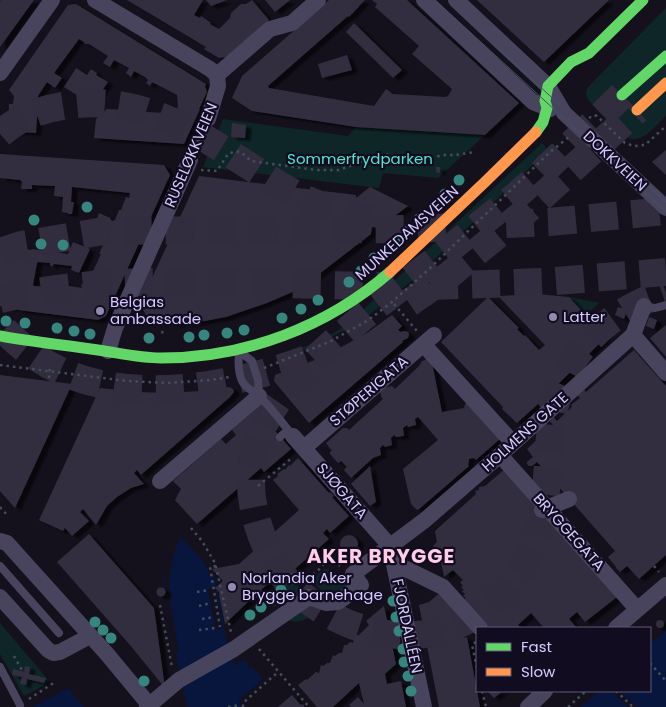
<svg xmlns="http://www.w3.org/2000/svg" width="666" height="707" viewBox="0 0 666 707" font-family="Poppins,sans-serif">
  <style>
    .green { fill: #0f2629 }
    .water { fill: #08153c }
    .pier { fill: #14111c }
    .building { fill: #322e3f; filter: url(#shadow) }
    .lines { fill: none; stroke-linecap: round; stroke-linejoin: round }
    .highway-tunnel { stroke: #312d3e; stroke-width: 28; stroke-dasharray: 28 14; stroke-linecap: butt }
    .path { stroke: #434e5d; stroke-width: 2.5; stroke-dasharray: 2.5 4; stroke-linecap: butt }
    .lane { stroke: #48445d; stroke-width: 8 }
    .street { stroke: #48445d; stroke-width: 16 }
    .fast { stroke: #63d668; stroke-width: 11 }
    .slow { stroke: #ff974d; stroke-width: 11 }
    .tram { stroke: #425267; stroke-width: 1 }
    .path-bridge { stroke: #434e5d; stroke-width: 2.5; stroke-dasharray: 2.5 4; stroke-linecap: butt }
    .tree { fill: #36867f }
    .poi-dot { fill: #938ab0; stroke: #120c21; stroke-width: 2 }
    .labels { text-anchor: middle; stroke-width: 4.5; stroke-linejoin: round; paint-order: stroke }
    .street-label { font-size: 15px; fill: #d7cbff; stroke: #120c21 }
    .park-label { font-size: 15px; fill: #52e5d0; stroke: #120c21 }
    .poi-label { font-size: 15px; fill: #d7cbff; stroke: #120c21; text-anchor: start }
    .district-label { font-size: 20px; font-weight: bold; letter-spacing: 1px; fill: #ffcde8; stroke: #120c21 }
  </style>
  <defs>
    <filter id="shadow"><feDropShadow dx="5.5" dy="3" stdDeviation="1" flood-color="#0009"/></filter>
  </defs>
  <rect width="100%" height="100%" fill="#14111c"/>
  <!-- green -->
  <g class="green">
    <path d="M666,8V116C657,124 644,142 630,139L589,101C585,95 585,90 590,85Z"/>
    <polygon points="223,119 348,136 356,127 485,135 438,178 383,173 379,188 203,167"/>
    <path d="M542,143L548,150L415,278C399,291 384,304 367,316C340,335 309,348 277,359V357C307,346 342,334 364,309Z"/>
    <polygon points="569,297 599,303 586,315"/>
    <polygon points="324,569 328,569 348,579 350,585 329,600 312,580"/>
    <polygon points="292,576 303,593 295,603 286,599 274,607 267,598"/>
    <path d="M312,604L318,609L319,612C309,617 299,625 288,620Z"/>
    <polygon points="0,623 50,682 24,696 0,654"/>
  </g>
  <!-- water -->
  <g class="water">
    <path d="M180,522C192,535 203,548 212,563L229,652L231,656L234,666L244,659L249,664L248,669L251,666L263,679L239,700L240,707H187C182,682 177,656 171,631C167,610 161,587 163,566C166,549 171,536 180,522Z"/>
    <polygon points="666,609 666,707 560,707 577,691 650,691 650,628 645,628"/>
    <polygon points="68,688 84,707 33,707"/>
  </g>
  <!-- pier -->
  <g class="pier">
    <polygon points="180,522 196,539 205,551 212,563 214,575 209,576 207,567 202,559 181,537 177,544 173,556 169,583 171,597 170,600 179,651 176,652 166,603 163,568 168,545 172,535"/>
    <polygon points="215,587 222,629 216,630 208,588"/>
    <polygon points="666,609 666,629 650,644 650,628 645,628"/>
    <polygon points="577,691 599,691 581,707 560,707"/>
    <polygon points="614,691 619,691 637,707 628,707 613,692"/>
  </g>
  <!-- building -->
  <g class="building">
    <polygon points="1,0 34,0 0,47 0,1"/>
    <polygon points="127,0 203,0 194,15 200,18 201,16 211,23 210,24 219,29 230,18 231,13 241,4 246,4 252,0 269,20 226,57 219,58 204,49 206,47"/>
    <polygon points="206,0 227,0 211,6"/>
    <polygon points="265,0 290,0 275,12"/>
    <polygon points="329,0 365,0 349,17 348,16 268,86 269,88 374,106 386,89 393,94 445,97 448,96 452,89 412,54 419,46 375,7 377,4 372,0 407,0 519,103 485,135 356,127 252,111 232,98 242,76"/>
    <polygon points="477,0 609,0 544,62"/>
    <polygon points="76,4 206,84 206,85 205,86 207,92 199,109 200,109 184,144 94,138 96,119 107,109 126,110 126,112 129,112 129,111 165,113 165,114 168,115 168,113 175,114 178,106 177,95 152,82 150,86 146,83 148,80 145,77 134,71 131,77 126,73 129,68 114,60 110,67 103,63 108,56 89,44 85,44 84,42 79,39 54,73 62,78 55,88 47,82 38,96 38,117 37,116 36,133 8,131 9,104 13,104 14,96 9,90 68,5"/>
    <polygon points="354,23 402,70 393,78 346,32"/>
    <polygon points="347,55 352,70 322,78 318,64"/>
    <polygon points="76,68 87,75 91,69 97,73 96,75 108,82 97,98 94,98 82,93 81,94 75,94 64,87"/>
    <polygon points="232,123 246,125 245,138 231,137"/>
    <polygon points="666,150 666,175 652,162"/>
    <polygon points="0,154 164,165 170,175 106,316 98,320 18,310 19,309 0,306 0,246 31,250 32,249 68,254 73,242 90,249 79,273 71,270 72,266 54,264 52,267 50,265 50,263 38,262 37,263 33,285 34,286 48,287 51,285 52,288 54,288 55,285 58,285 58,281 67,282 66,285 69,285 69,286 82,288 81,285 84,283 87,284 101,254 99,254 104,243 103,241 100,242 89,237 93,228 90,227 93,220 96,221 99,213 110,218 112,221 115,220 119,210 121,210 126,197 129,198 130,193 72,187 71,202 74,202 72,214 68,214 68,213 62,212 63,197 54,196 55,186 32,185 32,189 21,189 22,182 20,180 0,178"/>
    <polygon points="436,167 440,167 440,173 436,172"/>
    <polygon points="199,176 356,195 356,198 370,187 408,206 379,228 372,227 371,234 314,278 315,282 313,284 310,284 308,282 303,286 304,287 267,303 226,317 205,321 186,324 186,322 180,321 179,324 176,325 174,324 173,321 148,319 140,304"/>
    <polygon points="537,294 569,297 606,337 545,397 549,402 542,408 538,404 517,423 502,409 503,407 441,342 488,297 519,328 517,329 524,336 525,335 539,350 545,345 498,296"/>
    <polygon points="618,307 627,310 624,319 615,315"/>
    <polygon points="392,315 402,326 398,330 401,332 404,331 408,332 409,335 408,338 402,341 403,342 309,423 274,381 275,375 315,360 336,350 367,333"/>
    <polygon points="649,317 657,320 654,329 646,326"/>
    <polygon points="666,325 666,357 650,338"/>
    <polygon points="634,350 666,386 666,555 639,579 627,566 620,572 616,568 616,567 608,557 615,551 537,462 532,466 529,466 527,464 527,462 533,457 527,449 553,425 547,418 551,414 557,421 572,407 571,405 580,398 575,392 582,386 586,392"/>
    <polygon points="427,359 432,363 442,412 464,408 465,404 467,403 501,438 476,460 474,458 469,459 469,461 468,465 469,466 418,510 418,509 417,510 411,504 403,469 438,440 418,417 415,419 416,425 408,427 407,425 403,428 404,436 396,437 394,435 391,438 392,445 385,447 383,445 380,448 381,455 373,458 351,478 344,470 347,467 341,461 338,463 330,454 330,452 332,450 332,449 331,450 326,443 343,428 347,428 349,430 383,399 381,397 380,389 392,386 395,389 419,366 422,361"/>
    <polygon points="0,375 72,384 15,508 0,491"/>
    <polygon points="229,387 233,389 234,392 230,397 142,474 141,475 137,470 134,473 144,484 131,488 117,497 107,506 96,525 83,509 80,512 89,521 72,536 65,528 63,531 39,520 100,388 137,392 166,393 201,391"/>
    <polygon points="258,407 264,414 262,416 291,449 264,472 261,468 197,524 175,500 181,489 173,481 221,439 226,444 236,435 232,430"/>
    <polygon points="298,458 329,493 330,492 334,496 332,497 349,516 330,533 327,529 323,533 329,539 288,575 285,572 281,575 284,578 275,586 271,581 261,590 263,592 255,599 253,597 225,624 219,594 220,593 215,588 223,581 212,569 239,564 299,510 273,480 278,476 277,474 284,469 285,470 289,465 290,466"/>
    <polygon points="370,466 376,502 370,506 351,484"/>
    <polygon points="505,469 617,597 585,622 577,612 569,619 577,628 544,628 531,613 518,625 521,628 489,628 464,599 466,598 463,596 465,594 462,591 464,590 461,587 463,586 460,582 463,580 453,570 444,577 439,551 436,551 433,546 437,542 435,531 476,494 475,491 479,490 479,487 485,486"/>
    <polygon points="247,481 251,485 246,490 242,486"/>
    <polygon points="89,534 154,608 165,688 130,645 57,562"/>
    <circle cx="349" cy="544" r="9"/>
    <circle cx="161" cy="592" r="4.5"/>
    <polygon points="442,591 475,628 470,633 464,626 459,631 465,638 467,637 480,707 439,707 419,605 429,602"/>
    <polygon points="384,606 396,664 385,674 387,684 401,681 406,707 351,707 349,705 358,697 364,704 359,683 333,707 317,707 298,685 306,679 307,680 316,672 319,673 321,665 323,666 327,663 330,663 333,655 335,656 339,653 342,653 344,645 347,645 350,642 353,643 356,635 359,635 369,625 366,621"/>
    <circle cx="660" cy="624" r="4"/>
    <polygon points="25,666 30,667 29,674 46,678 44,683 27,679 26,685 20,684 22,677 12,675 13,669 24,672"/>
    <polygon points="487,691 503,691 494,698"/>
    <polygon points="292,695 301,705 303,704 305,707 278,707"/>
  </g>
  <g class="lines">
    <!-- highway-tunnel -->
    <g class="highway-tunnel">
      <path d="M622,95C601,116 580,136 558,157C548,167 537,178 526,187C507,204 486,219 467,235C430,265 393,292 357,322C296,374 232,428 256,518C263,544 275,570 295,589C327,620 372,638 416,635C446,633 474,620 496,600C520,578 536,550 542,519C552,468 543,417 568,369C584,339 612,316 642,302C650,298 658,296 666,293"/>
      <path d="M0,134C19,117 43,108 69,105C158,92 221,152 293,193C317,206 345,214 371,220"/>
      <polyline points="506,224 549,222 666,211"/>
      <polyline points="0,252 21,245 104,231 412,229 453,227"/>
      <polyline points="430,286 543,282 666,272"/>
      <path d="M0,299C52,288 105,282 159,282C235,281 311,286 387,286"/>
      <polyline points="409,303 448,276 526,211 637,110"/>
      <path d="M4,330C23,349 44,365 70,375C144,404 241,384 313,357"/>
    </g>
    <!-- path -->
    <g class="path">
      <polyline points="589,118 594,115 597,116 625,143 634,146 645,145 666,126"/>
      <polyline points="201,170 217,171 228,154 236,151 242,153 251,161 316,170 339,170 382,154 427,159 443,155 455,155 475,152"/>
      <polyline points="394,304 417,331"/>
      <polyline points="162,331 163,335"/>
      <polyline points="0,365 127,381 168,383 210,380 230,377"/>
      <polyline points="264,368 329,342 367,321 392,302 427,271 550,152 569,137"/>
      <polyline points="49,378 50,365"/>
      <polyline points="258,486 293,457"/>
      <polyline points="0,507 8,516"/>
      <polyline points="191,528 202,541 215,563 231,632"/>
      <polyline points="317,551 340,566"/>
      <polyline points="216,566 210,567 220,627"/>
      <polyline points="654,566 659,572"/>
      <polyline points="307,584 306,580 322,567 327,557"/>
      <polyline points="197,592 209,590"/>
      <polyline points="160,605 172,667"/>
      <polyline points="199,606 211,603"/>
      <polyline points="202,619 214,617"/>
      <polyline points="199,630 215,628"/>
      <polyline points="476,642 472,645 477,668"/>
      <polyline points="259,649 309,707"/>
      <polyline points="14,656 23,672"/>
      <polyline points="650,663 666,681"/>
      <polyline points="482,691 486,707"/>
      <polyline points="616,691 633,707"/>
      <polyline points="29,699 55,682"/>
      <polyline points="228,707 240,705"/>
      <polyline points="243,707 243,703 278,672"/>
      <polyline points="568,707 586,691"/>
    </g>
    <!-- lane -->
    <g class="lane">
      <polyline points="648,307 655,308 666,305"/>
      <path d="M239,354C238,364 238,372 242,381C246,389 254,391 260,397C272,408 282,423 293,436"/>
      <polyline points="244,355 252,361 258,380 259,396"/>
      <polyline points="280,437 288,430"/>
      <polyline points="0,566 59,633"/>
      <polyline points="0,667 20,705"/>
    </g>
    <!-- street -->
    <g class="street">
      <polyline points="95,0 210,69 217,75"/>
      <polyline points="424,0 533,102 550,109"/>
      <polyline points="456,0 548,86 564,113 666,208"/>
      <polyline points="0,73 52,0"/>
      <polyline points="217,75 270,29 292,23 318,0"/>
      <polyline points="208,119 218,86 217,75"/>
      <polyline points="633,335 666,373"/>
      <polyline points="424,345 513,443"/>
      <polyline points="108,351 115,328 190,160"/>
      <polyline points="293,436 390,546 400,566 443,587 480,628"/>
      <polyline points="304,448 434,335"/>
      <polyline points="500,455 637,609"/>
      <polyline points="160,481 259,396"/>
      <polyline points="542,510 569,499"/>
      <polyline points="0,541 7,543 15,552 107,654 151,707"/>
      <polyline points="392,555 424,707"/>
      <polyline points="0,597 48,650 53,653 60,652 90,636"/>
      <polyline points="616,628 666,585"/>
      <polyline points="147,707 179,680 234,649 309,597 326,603 338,602 361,585 353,574 425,520 500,455 633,335 644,306"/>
      <polyline points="528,707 545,691"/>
    </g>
    <!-- fast -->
    <g class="fast">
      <polyline points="622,95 666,56"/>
      <polyline points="536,132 543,122 547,108 545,101 548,86 571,62 589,53 643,0"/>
      <path d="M0,336C32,342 65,345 98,350C119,353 140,358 161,358C245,358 327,327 390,272"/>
    </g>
    <!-- slow -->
    <g class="slow">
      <polyline points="637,110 666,83"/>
      <polyline points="390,272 485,182 536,132"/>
    </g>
    <!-- tram -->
    <g class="tram">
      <polyline points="435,0 666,212"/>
      <polyline points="498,48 561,106"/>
      <polyline points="635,173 666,202"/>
    </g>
    <!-- path-bridge -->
    <polyline class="path-bridge" points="190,160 208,119"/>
  </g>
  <!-- trees -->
  <g class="tree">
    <circle cx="459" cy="180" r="5.5"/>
    <circle cx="445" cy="194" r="5.5"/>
    <circle cx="87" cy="207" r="5.5"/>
    <circle cx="419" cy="219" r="5.5"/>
    <circle cx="34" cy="220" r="5.5"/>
    <circle cx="408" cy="231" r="5.5"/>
    <circle cx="398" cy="241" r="5.5"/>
    <circle cx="41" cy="244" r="5.5"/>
    <circle cx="63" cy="245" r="5.5"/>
    <circle cx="374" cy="258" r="5.5"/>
    <circle cx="361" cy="271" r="5.5"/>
    <circle cx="349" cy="282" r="5.5"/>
    <circle cx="318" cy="300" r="5.5"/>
    <circle cx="301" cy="309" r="5.5"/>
    <circle cx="282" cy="318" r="5.5"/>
    <circle cx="6" cy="321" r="5.5"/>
    <circle cx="25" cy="323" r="5.5"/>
    <circle cx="57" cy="328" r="5.5"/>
    <circle cx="244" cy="330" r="5.5"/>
    <circle cx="74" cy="331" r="5.5"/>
    <circle cx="227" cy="333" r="5.5"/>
    <circle cx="90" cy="334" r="5.5"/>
    <circle cx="204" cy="335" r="5.5"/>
    <circle cx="189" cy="337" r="5.5"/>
    <circle cx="149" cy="338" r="5.5"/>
    <circle cx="292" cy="579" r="5.5"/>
    <circle cx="281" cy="590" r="5.5"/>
    <circle cx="270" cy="598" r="5.5"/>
    <circle cx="393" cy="601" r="5.5"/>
    <circle cx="261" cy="607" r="5.5"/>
    <circle cx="250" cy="615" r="5.5"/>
    <circle cx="396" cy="617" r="5.5"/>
    <circle cx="95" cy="622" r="5.5"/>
    <circle cx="103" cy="630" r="5.5"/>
    <circle cx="399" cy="631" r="5.5"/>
    <circle cx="111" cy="638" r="5.5"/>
    <circle cx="403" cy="649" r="5.5"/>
    <circle cx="404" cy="662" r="5.5"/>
    <circle cx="408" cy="676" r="5.5"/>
    <circle cx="144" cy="681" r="5.5"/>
    <circle cx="411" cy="691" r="5.5"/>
  </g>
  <!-- markers -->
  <g class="poi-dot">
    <circle cx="100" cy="311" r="5"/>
    <circle cx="553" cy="317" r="5"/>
    <circle cx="232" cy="587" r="5"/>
  </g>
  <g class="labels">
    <!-- street labels -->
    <g class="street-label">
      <text transform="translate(191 155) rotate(-67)" y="5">RUSELØKKVEIEN</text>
      <text transform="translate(615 161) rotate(43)" y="5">DOKKVEIEN</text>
      <text transform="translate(407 233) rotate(-42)" y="5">MUNKEDAMSVEIEN</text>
      <text transform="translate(369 391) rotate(-41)" y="5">STØPERIGATA</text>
      <text transform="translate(525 432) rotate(-42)" y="5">HOLMENS GATE</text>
      <text transform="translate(342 491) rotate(49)" y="5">SJØGATA</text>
      <text transform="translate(569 532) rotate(48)" y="5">BRYGGEGATA</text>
      <text transform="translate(407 626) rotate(78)" y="5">FJORDALLÉEN</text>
    </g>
    <!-- park labels -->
    <g class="park-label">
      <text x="360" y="164">Sommerfrydparken</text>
    </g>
    <!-- poi labels -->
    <g class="poi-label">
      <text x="110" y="307">Belgias<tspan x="110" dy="17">ambassade</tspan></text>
      <text x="563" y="322">Latter</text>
      <text x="242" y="583">Norlandia Aker<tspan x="242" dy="17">Brygge barnehage</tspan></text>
    </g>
    <!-- district labels -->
    <g class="district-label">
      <text x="381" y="563">AKER BRYGGE</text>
    </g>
  </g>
  <!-- legend -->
  <rect x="476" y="627" width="175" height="65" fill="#120c21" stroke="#61587a"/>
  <rect x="486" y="643" width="25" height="8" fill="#63d668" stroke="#61587a"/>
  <text x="521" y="652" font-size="15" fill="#d7cbff">Fast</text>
  <rect x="486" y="668" width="25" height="8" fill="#ff974d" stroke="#61587a"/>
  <text x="521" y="677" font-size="15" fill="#d7cbff">Slow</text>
</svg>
